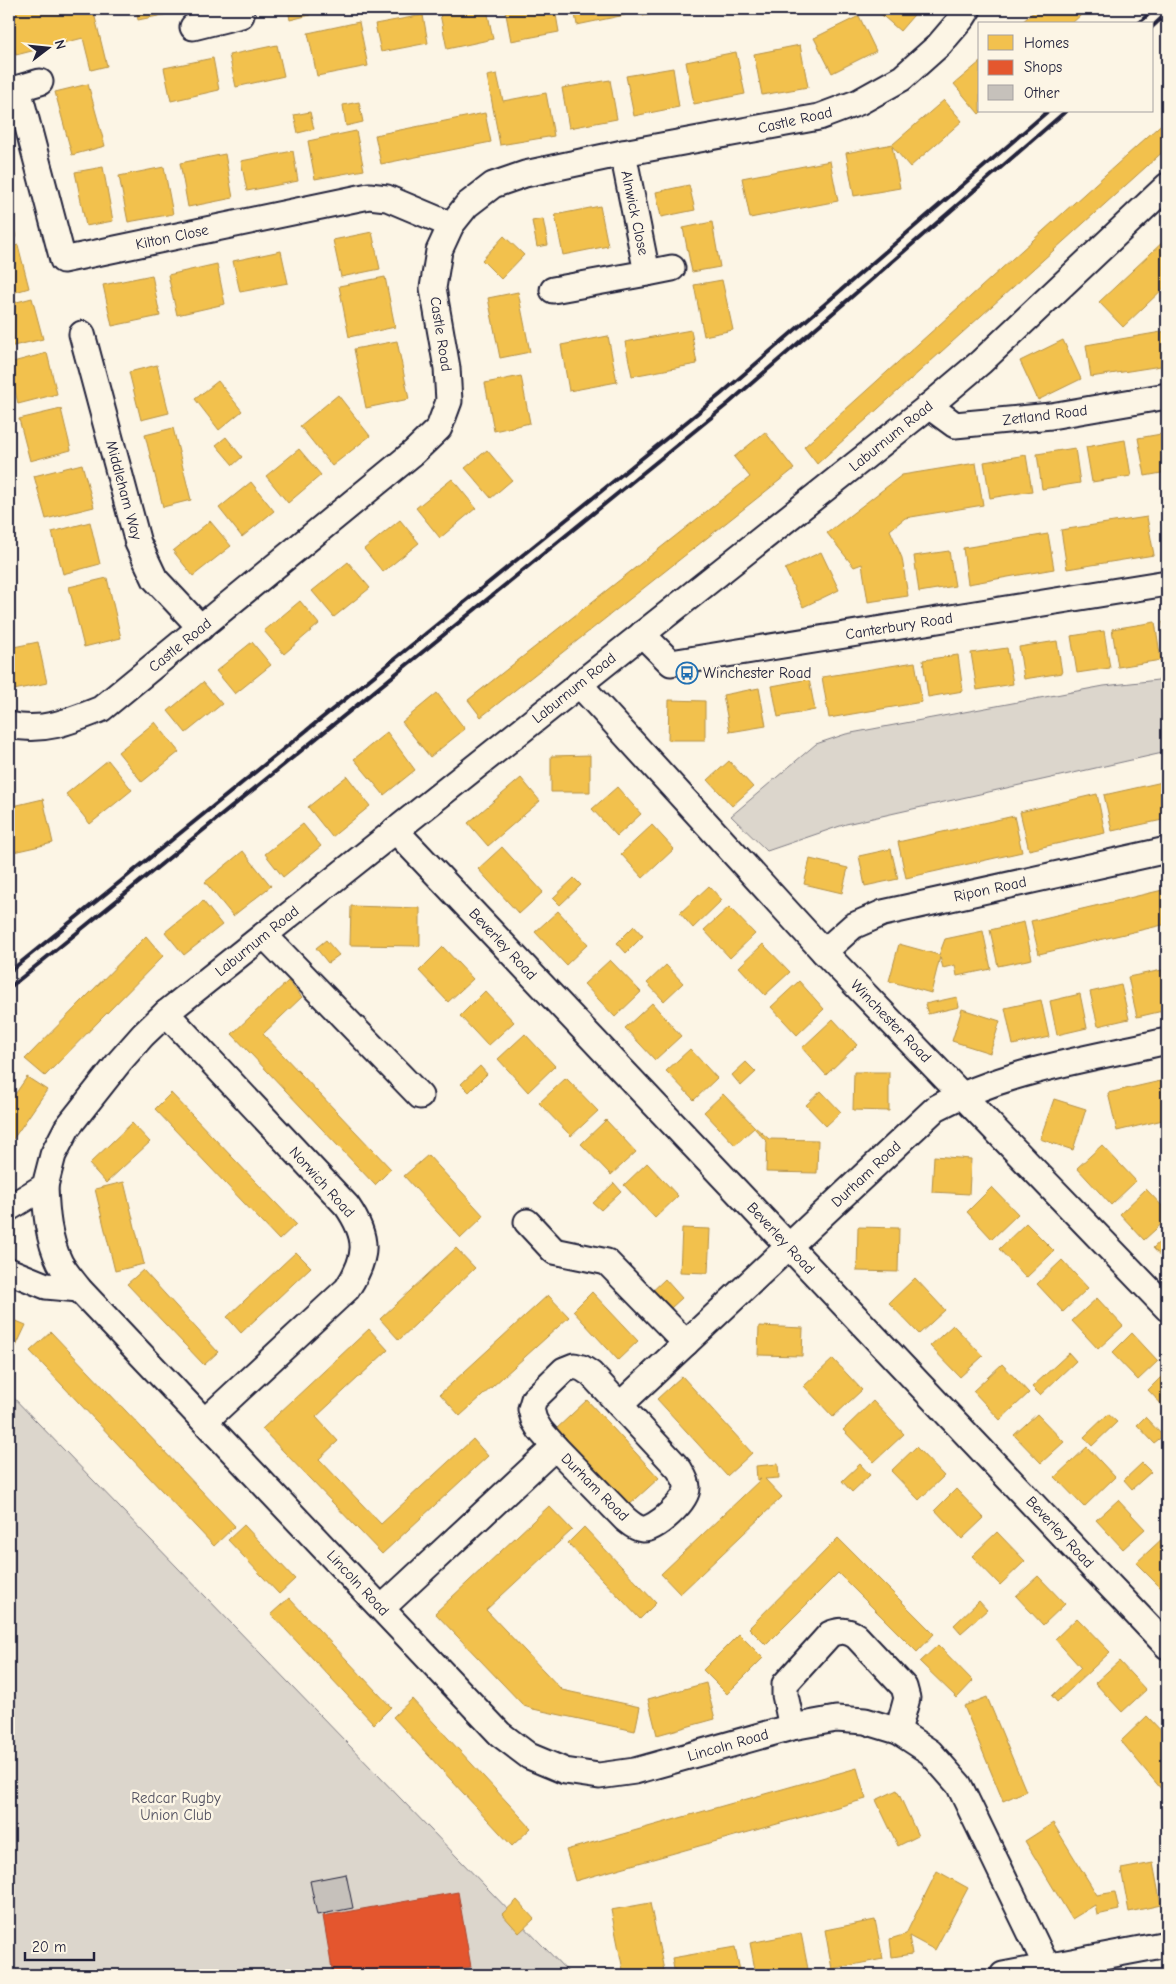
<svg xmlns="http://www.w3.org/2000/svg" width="1176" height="1984" viewBox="0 0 1176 1984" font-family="'Comic Neue',sans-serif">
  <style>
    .green { fill: #dcd6cc; stroke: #7f7c84 }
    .homes { fill: #f2c14e; stroke: #b49148 }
    .shops { fill: #e4572e; stroke: #aa4732 }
    .building { fill: #c6c1bb; stroke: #22223b }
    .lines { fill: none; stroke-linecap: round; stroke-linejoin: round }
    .minor-casing { stroke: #22223b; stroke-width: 29 }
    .minor { stroke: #fcf5e5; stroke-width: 25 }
    .rail { stroke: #22223b; stroke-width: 4 }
    .labels { text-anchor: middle; stroke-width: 5; stroke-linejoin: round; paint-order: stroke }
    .street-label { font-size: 15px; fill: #22223b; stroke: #fcf5e5 }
    .poi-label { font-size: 15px; fill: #22223b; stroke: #fcf5e5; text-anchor: start }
    .park-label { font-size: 15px; fill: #504f5f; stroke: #fcf5e5 }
  </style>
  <rect width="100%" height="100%" fill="#fcf5e5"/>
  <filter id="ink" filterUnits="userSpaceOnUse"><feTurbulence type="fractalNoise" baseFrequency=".02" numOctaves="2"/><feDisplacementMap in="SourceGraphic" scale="10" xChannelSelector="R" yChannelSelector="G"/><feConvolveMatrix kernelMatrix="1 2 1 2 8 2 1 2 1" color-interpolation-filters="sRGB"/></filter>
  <g filter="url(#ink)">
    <!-- green -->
    <g class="green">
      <polygon points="1167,679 1167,752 846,824 767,851 731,816 816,744 846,734 1104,686"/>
      <polygon points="9,1393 571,1975 9,1975"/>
    </g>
    <!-- homes -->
    <g class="homes">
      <polygon points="20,9 93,9 107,66 91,70 83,38 16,55 9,28 9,12"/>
      <polygon points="136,9 177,9 178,12 138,20"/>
      <polygon points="288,9 309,9 310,15 290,20"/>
      <polygon points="439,9 487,9 493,39 447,49"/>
      <polygon points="505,9 555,9 559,32 511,41"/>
      <polygon points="574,9 624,9 625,15 577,25"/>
      <polygon points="641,9 678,9 643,16"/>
      <polygon points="875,9 919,9 900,31"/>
      <polygon points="1037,9 1076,9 1081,15 1071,24 1020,24"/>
      <polygon points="423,15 428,43 381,52 375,24"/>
      <polygon points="859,16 876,51 832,73 814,38"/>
      <polygon points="359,22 368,66 317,76 308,33"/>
      <polygon points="277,45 284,76 236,87 229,55"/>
      <polygon points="800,45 808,87 762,95 754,54"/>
      <polygon points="736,52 745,94 694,104 686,62"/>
      <polygon points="213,58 219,90 171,101 164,68"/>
      <polygon points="980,62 980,111 982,111 979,114 954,84"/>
      <polygon points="673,68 679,107 634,116 626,76"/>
      <polygon points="497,74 503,101 546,93 554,136 500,145 487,76"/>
      <polygon points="610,80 617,119 569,128 562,88"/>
      <polygon points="88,84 105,146 72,155 55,92"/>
      <polygon points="944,100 962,121 910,167 892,146 900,188 854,196 846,153 893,144"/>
      <polygon points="359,102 363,122 346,126 343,105"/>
      <polygon points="310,112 314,129 298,133 294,115"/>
      <polygon points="485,113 491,142 381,164 375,135"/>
      <polygon points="1167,119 1167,148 817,464 804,447"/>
      <polygon points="356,131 364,170 315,179 308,141"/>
      <polygon points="293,151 298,181 247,191 241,161"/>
      <polygon points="225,154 233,198 188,207 180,163"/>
      <polygon points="830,161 838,201 750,218 742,178"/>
      <polygon points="103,167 113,221 86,226 75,172"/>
      <polygon points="164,167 173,214 128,222 119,176"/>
      <polygon points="689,185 695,210 661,217 656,192"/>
      <polygon points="600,206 608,246 563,255 555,215"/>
      <polygon points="9,210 16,237 9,239"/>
      <polygon points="543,219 548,245 537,247 532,221"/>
      <polygon points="712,222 720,267 692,272 683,228"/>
      <polygon points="372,232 380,269 341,277 333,240"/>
      <polygon points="504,236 524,255 501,279 482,260"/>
      <polygon points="1167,238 1167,285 1123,327 1099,302"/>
      <polygon points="18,245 29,288 9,294 9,248"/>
      <polygon points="281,251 288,283 240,292 233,261"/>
      <polygon points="217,264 225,304 177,315 168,275"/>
      <polygon points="152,275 160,316 112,326 103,285"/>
      <polygon points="385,277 395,327 349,337 339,286"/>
      <polygon points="722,280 733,330 704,336 694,285"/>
      <polygon points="518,292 530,352 500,358 488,298"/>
      <polygon points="32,298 43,339 9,347 9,304"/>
      <polygon points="691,330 697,364 632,376 625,342"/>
      <polygon points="1167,331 1167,365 1091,377 1086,345"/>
      <polygon points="608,336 617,382 569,391 561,345"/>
      <polygon points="1063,340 1081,379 1038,400 1020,361"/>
      <polygon points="397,341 409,399 366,408 354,349"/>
      <polygon points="47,353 57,394 18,404 9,363"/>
      <polygon points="157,365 169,413 141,420 129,372"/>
      <polygon points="521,376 530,423 494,431 485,383"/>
      <polygon points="218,381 242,411 219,430 195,399"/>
      <polygon points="338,395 370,436 332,466 300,426"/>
      <polygon points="61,409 71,450 30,461 19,419"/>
      <polygon points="173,428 191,500 163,507 145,435"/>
      <polygon points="765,432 794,469 481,717 468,700 750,477 734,457"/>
      <polygon points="1167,433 1167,472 1145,476 1138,438"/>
      <polygon points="226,437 242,457 233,465 216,445"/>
      <polygon points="1125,440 1131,476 1092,482 1086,447"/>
      <polygon points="1075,448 1080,483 1042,489 1037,454"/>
      <polygon points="299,449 321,475 288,503 266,476"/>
      <polygon points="487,450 512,480 491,498 465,468"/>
      <polygon points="1026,455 1032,491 990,498 984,462"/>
      <polygon points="976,463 983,505 905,518 890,530 902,558 908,596 868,602 862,564 854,567 827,533 902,475"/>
      <polygon points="82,464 94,507 46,519 34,476"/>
      <polygon points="452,479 476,508 440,538 416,508"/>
      <polygon points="251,482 274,511 242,537 219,508"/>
      <polygon points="1147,517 1154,555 1067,569 1061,530"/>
      <polygon points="1167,518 1167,552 1166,553 1161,519"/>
      <polygon points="400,520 419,543 383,572 364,549"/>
      <polygon points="210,521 231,546 193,576 173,551"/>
      <polygon points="90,522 100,564 63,574 52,532"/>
      <polygon points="1048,534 1054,569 968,584 963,548"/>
      <polygon points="949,551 955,586 919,592 914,556"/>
      <polygon points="821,552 839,590 803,607 785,569"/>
      <polygon points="348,562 370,588 334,617 312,591"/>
      <polygon points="107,578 121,638 84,647 69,587"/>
      <polygon points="300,601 319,624 284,654 264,631"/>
      <polygon points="1167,621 1167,646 1163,622"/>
      <polygon points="1155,622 1161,660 1118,667 1112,629"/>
      <polygon points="1104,631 1110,668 1077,673 1071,636"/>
      <polygon points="1057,641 1062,673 1024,679 1019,647"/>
      <polygon points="38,642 47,683 9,691 9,648"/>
      <polygon points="252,642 271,665 235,694 216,671"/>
      <polygon points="1007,648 1013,684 977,690 971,653"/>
      <polygon points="958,655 963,691 928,697 923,660"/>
      <polygon points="915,662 922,702 829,718 822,677"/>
      <polygon points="809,679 815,710 778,717 772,686"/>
      <polygon points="203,682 222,704 186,733 168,711"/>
      <polygon points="759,688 766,726 730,732 723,695"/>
      <polygon points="437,693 465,729 430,757 402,722"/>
      <polygon points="669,700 705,701 705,740 668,740"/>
      <polygon points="155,722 179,752 142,782 118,752"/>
      <polygon points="387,732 415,770 384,795 354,759"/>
      <polygon points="590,755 590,792 551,792 551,756"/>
      <polygon points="108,760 132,790 90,824 66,794"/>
      <polygon points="729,761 753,787 732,806 708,780"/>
      <polygon points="347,776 370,806 332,837 308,807"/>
      <polygon points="521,778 540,801 488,846 468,823"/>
      <polygon points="1167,781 1167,819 1112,831 1104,795"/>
      <polygon points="617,787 641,814 617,836 592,809"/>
      <polygon points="1097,794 1105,833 1029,850 1020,812"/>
      <polygon points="43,799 53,843 9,853 9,807"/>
      <polygon points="1014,816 1022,852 906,878 898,842"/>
      <polygon points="303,824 321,846 283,877 265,854"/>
      <polygon points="652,825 674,849 643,878 621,854"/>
      <polygon points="502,847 543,892 519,914 478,869"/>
      <polygon points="891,849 898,879 865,886 859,856"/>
      <polygon points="243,851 271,886 233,916 205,882"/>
      <polygon points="810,859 848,868 842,893 804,884"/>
      <polygon points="574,878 581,885 560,905 553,898"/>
      <polygon points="709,886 722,900 693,928 680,913"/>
      <polygon points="1167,889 1167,924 1039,954 1031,921"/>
      <polygon points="203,901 222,925 184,955 165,932"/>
      <polygon points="351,906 420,908 420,946 350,945"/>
      <polygon points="729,907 755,934 730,958 704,930"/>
      <polygon points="558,911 588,944 566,965 535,932"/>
      <polygon points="1024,922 1032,959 998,966 990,930"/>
      <polygon points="634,926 643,936 626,953 617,943"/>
      <polygon points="983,931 991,969 957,976 955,965 943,968 940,957 931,993 889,981 899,944 939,955 945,939"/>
      <polygon points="146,936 163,956 45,1076 25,1059"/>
      <polygon points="326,940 339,955 328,963 316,948"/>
      <polygon points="763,944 790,972 765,995 739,967"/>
      <polygon points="443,947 473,979 448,1002 419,971"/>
      <polygon points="610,960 641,992 615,1017 584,984"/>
      <polygon points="666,965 683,983 664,1001 647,983"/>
      <polygon points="1167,969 1167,1010 1137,1017 1128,977"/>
      <polygon points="288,981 302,997 263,1034 391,1169 375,1185 232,1034"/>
      <polygon points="799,981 824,1009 797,1035 771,1007"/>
      <polygon points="1121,985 1129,1019 1098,1026 1090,992"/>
      <polygon points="485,991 514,1022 488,1046 460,1016"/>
      <polygon points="1080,994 1087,1028 1057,1035 1050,1001"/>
      <polygon points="957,997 959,1007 928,1014 925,1004"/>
      <polygon points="1041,1000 1049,1037 1013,1045 1005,1008"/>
      <polygon points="652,1003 681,1036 655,1060 625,1028"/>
      <polygon points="962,1009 1000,1021 990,1053 952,1041"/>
      <polygon points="833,1019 857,1045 826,1075 802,1048"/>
      <polygon points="525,1034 555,1066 528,1092 498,1059"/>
      <polygon points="690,1049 717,1078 694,1100 666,1071"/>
      <polygon points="746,1062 756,1072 741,1086 732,1075"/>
      <polygon points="480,1066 487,1074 469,1092 461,1084"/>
      <polygon points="854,1072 889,1072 889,1111 853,1110"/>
      <polygon points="27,1077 47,1090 9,1145 9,1103"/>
      <polygon points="566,1078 598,1111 571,1136 539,1103"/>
      <polygon points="1165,1080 1167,1088 1167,1119 1117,1131 1108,1093"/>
      <polygon points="821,1091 841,1112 826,1126 806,1105"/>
      <polygon points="171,1093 296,1224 279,1240 155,1109"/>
      <polygon points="723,1094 755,1127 769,1139 818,1140 817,1173 766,1172 767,1142 754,1128 735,1145 704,1112"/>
      <polygon points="1054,1099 1086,1109 1073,1150 1040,1139"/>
      <polygon points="606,1120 636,1152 611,1175 581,1144"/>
      <polygon points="132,1123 150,1142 106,1183 89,1164"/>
      <polygon points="1102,1145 1136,1181 1111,1205 1077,1168"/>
      <polygon points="428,1155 484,1216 461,1238 404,1176"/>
      <polygon points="934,1156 971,1159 969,1194 932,1192"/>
      <polygon points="647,1163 678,1196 655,1218 624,1185"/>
      <polygon points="124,1182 144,1264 115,1271 95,1189"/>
      <polygon points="614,1183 621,1191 601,1210 593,1203"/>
      <polygon points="992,1187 1018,1214 992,1239 967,1212"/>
      <polygon points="1146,1189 1167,1211 1167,1219 1144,1240 1120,1214"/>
      <polygon points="1026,1223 1054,1251 1026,1278 999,1249"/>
      <polygon points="858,1227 899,1228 898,1272 857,1271"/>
      <polygon points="682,1228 710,1229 708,1273 680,1272"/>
      <polygon points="1167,1235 1167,1263 1153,1248"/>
      <polygon points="456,1248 475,1268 399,1340 380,1319"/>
      <polygon points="296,1252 311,1267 241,1333 227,1317"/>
      <polygon points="1062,1260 1088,1288 1063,1312 1037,1284"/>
      <polygon points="143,1270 218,1352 204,1365 127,1284"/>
      <polygon points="915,1278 945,1310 919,1334 889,1303"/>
      <polygon points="665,1279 682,1298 661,1317 644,1299"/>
      <polygon points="592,1292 638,1341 618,1360 573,1311"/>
      <polygon points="548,1295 569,1317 460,1416 440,1394"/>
      <polygon points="1097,1298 1123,1326 1098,1349 1072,1321"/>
      <polygon points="9,1318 26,1325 12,1355 9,1353"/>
      <polygon points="953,1325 983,1356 960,1377 930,1346"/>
      <polygon points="759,1326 803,1328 802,1356 758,1355"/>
      <polygon points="369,1329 388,1350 316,1417 338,1441 319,1459 381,1524 473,1439 488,1456 382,1554 262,1429"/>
      <polygon points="51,1332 235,1526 214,1546 30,1351"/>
      <polygon points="1132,1333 1158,1361 1138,1380 1112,1353"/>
      <polygon points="1069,1353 1076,1361 1040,1395 1032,1387"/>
      <polygon points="833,1359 862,1390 833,1417 804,1386"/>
      <polygon points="1002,1364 1029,1393 1000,1420 973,1391"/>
      <polygon points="1167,1371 1167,1410 1148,1390"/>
      <polygon points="682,1376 752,1453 727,1476 657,1399"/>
      <polygon points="587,1400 659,1478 627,1507 555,1430"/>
      <polygon points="873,1401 904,1434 874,1462 843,1430"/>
      <polygon points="1037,1414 1064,1442 1041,1463 1014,1435"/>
      <polygon points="1108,1414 1117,1422 1092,1446 1084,1437"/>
      <polygon points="1145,1417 1163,1436 1154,1443 1137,1425"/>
      <polygon points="916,1447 944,1476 919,1500 891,1471"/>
      <polygon points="1087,1447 1115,1477 1084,1507 1055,1477"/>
      <polygon points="1142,1463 1151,1472 1132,1489 1124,1480"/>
      <polygon points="778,1464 779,1478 765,1479 782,1497 680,1594 661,1574 761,1479 757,1480 756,1466"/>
      <polygon points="860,1464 870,1475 852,1492 842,1481"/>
      <polygon points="956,1489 984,1518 962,1539 935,1510"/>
      <polygon points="1118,1500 1145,1529 1123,1549 1096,1520"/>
      <polygon points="549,1506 572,1530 486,1610 562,1690 640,1707 635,1731 533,1709 524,1706 435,1613"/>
      <polygon points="244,1525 295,1579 279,1594 228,1540"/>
      <polygon points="584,1527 656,1603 640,1619 568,1543"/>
      <polygon points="997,1532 1025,1561 1000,1585 972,1556"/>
      <polygon points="1165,1536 1167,1539 1167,1588 1164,1591 1136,1563"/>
      <polygon points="838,1538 934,1634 917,1652 838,1573 766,1645 749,1628"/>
      <polygon points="1038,1576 1065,1604 1043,1625 1016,1596"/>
      <polygon points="289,1598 391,1707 374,1724 271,1614"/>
      <polygon points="979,1601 987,1610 961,1633 954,1625"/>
      <polygon points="1077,1618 1110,1652 1057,1702 1052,1696 1081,1668 1055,1639"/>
      <polygon points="739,1634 763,1658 727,1694 703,1670"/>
      <polygon points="938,1645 973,1681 957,1698 920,1662"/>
      <polygon points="1119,1661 1146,1690 1122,1712 1095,1683"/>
      <polygon points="706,1683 715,1719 657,1735 648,1699"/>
      <polygon points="987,1697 1026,1791 1003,1801 964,1706"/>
      <polygon points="412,1699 531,1828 512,1846 393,1717"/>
      <polygon points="1147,1716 1167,1737 1167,1796 1121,1741"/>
      <polygon points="857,1768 866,1799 575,1881 566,1850"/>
      <polygon points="897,1790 918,1836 898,1846 876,1800"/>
      <polygon points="1053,1823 1097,1895 1115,1892 1119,1910 1097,1915 1095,1905 1072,1919 1025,1841"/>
      <polygon points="1153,1863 1161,1905 1129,1912 1121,1869"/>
      <polygon points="937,1871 968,1888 935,1950 909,1936 912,1954 892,1957 890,1939 906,1934"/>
      <polygon points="517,1900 534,1919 519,1933 502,1914"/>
      <polygon points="650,1903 665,1975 624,1975 611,1910"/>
      <polygon points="875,1920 883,1959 832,1969 825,1930"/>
      <polygon points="801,1933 809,1974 756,1975 750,1943"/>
      <polygon points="735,1947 741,1975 675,1975 672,1958"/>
    </g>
    <!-- shops -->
    <polygon class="shops" points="458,1892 471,1967 424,1975 333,1975 323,1916"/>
    <!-- building -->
    <polygon class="building" points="346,1874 353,1908 317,1915 310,1881"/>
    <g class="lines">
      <!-- minor casing -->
      <g class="minor-casing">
        <g id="minor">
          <polyline points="193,27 241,15"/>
          <polyline points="18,89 63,260 369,196 387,198 451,225"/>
          <polyline points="9,91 40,82"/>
          <polyline points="647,273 672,268"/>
          <polyline points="553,290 647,273 623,153"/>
          <polyline points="82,334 138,543 155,579 201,628"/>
          <polyline points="929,406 955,425 1051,416 1167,396"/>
          <polyline points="642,634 671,663 1167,583"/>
          <polyline points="579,684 824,952 1167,1308"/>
          <path d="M9,725C42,733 71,721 101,709L413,453L439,428L449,401L447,368L433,288L439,251L451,225L467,205L493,185L525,174L623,153L819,117L859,102L902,78L939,45L963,17L968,9"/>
          <polyline points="395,830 1167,1646"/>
          <polyline points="264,935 420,1096"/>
          <polyline points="824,952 853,926 883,913 1167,850"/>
          <path d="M166,1013L347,1206C369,1238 368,1257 347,1289L205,1421"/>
          <path d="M45,1186C46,1212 48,1239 60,1263C65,1272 73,1281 79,1289L500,1734L529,1756L565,1771L599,1776L635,1771L792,1727L836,1719L865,1721L898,1731L930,1752L959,1785L1047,1967"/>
          <polyline points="9,1208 45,1186 53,1155 67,1128 120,1061 143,1035 166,1013 929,406 981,362 1167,186"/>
          <polyline points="527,1222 554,1251 607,1262 686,1343"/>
          <polyline points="9,1271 46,1286 79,1289"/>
          <path d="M574,1366L582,1368L591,1374L679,1469C682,1474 687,1481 687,1487C688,1500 655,1531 642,1529C635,1528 630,1523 625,1519L555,1447L540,1430L534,1420L531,1409L534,1399L564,1370Z"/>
          <path d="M620,1405L936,1108C1007,1070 1089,1059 1167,1041"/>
          <polyline points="382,1608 555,1447"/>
          <path d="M792,1727L785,1695V1684L830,1634C840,1630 847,1630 856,1636L904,1687L907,1698L898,1731"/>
          <polyline points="1003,1975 1167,1944"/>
        </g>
      </g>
      <!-- minor -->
      <use href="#minor" class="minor"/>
      <!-- rail -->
      <g class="rail">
        <polyline points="1138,24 1154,9"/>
        <polyline points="1152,27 1167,13"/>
        <polyline points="9,972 721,394 1048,111"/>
        <polyline points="9,988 729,403 1066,111"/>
      </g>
    </g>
  </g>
  <!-- icons -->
  <defs>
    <g id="bus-ring" transform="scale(1.125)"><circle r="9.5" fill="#fcf5e5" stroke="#1f6fb2" stroke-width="1.5"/><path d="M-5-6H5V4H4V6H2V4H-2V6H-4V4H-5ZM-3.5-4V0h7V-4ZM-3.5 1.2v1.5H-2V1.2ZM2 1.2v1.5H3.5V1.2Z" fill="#1f6fb2"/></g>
  </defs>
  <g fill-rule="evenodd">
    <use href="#bus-ring" x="687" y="673"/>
  </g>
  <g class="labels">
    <!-- street labels -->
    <g class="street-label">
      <text transform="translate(795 120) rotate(-13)" y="5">Castle Road</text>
      <text transform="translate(635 213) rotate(78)" y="5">Alnwick Close</text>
      <text transform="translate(172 237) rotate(-12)" y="5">Kilton Close</text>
      <text transform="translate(441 334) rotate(81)" y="5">Castle Road</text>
      <text transform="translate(1045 415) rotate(-7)" y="5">Zetland Road</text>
      <text transform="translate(891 436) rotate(-39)" y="5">Laburnum Road</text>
      <text transform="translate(124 490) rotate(75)" y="5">Middleham Way</text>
      <text transform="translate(899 626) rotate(-9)" y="5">Canterbury Road</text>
      <text transform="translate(180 645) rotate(-39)" y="5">Castle Road</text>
      <text transform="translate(574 688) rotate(-39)" y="5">Laburnum Road</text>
      <text transform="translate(990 889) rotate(-12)" y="5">Ripon Road</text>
      <text transform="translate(257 941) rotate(-39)" y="5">Laburnum Road</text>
      <text transform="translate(503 944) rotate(47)" y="5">Beverley Road</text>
      <text transform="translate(891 1021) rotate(46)" y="5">Winchester Road</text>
      <text transform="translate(866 1174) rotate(-43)" y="5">Durham Road</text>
      <text transform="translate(322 1182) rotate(48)" y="5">Norwich Road</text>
      <text transform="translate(781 1238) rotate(47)" y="5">Beverley Road</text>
      <text transform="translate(595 1487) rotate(45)" y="5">Durham Road</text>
      <text transform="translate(1060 1532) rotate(47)" y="5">Beverley Road</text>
      <text transform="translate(358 1583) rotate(47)" y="5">Lincoln Road</text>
      <text transform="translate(728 1745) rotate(-16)" y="5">Lincoln Road</text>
    </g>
    <!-- poi labels -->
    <g class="poi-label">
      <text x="703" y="678">Winchester Road</text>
    </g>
    <!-- park labels -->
    <g class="park-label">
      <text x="176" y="1803">Redcar Rugby<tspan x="176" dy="17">Union Club</tspan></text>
    </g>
  </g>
  <!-- margin -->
  <rect width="1176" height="1984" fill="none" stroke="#fcf5e5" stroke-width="30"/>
  <rect x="15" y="15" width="1146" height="1954" fill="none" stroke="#22223b" stroke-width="2" filter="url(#ink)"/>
  <!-- legend -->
  <rect x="978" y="22" width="175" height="90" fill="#fcf5e5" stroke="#a5a1a1"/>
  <rect x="988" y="35" width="25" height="15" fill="#f2c14e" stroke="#a5a1a1"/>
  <text x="1024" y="48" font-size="15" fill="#22223b">Homes</text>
  <rect x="988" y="60" width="25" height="15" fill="#e4572e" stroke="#a5a1a1"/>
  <text x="1024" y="72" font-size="15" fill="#22223b">Shops</text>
  <rect x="988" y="85" width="25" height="15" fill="#c6c1bb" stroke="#a5a1a1"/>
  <text x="1024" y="98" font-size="15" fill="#22223b">Other</text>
  <!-- north arrow -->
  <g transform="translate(48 48) rotate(74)" stroke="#fcf5e5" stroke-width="4" paint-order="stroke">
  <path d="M0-4L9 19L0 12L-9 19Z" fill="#22223b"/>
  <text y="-8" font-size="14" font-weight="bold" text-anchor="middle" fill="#22223b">N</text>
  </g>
  <!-- scale -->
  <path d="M25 1952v8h69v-8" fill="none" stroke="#22223b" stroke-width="2.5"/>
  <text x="32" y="1952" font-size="15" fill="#22223b" stroke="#fcf5e5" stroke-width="4" paint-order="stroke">20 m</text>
</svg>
